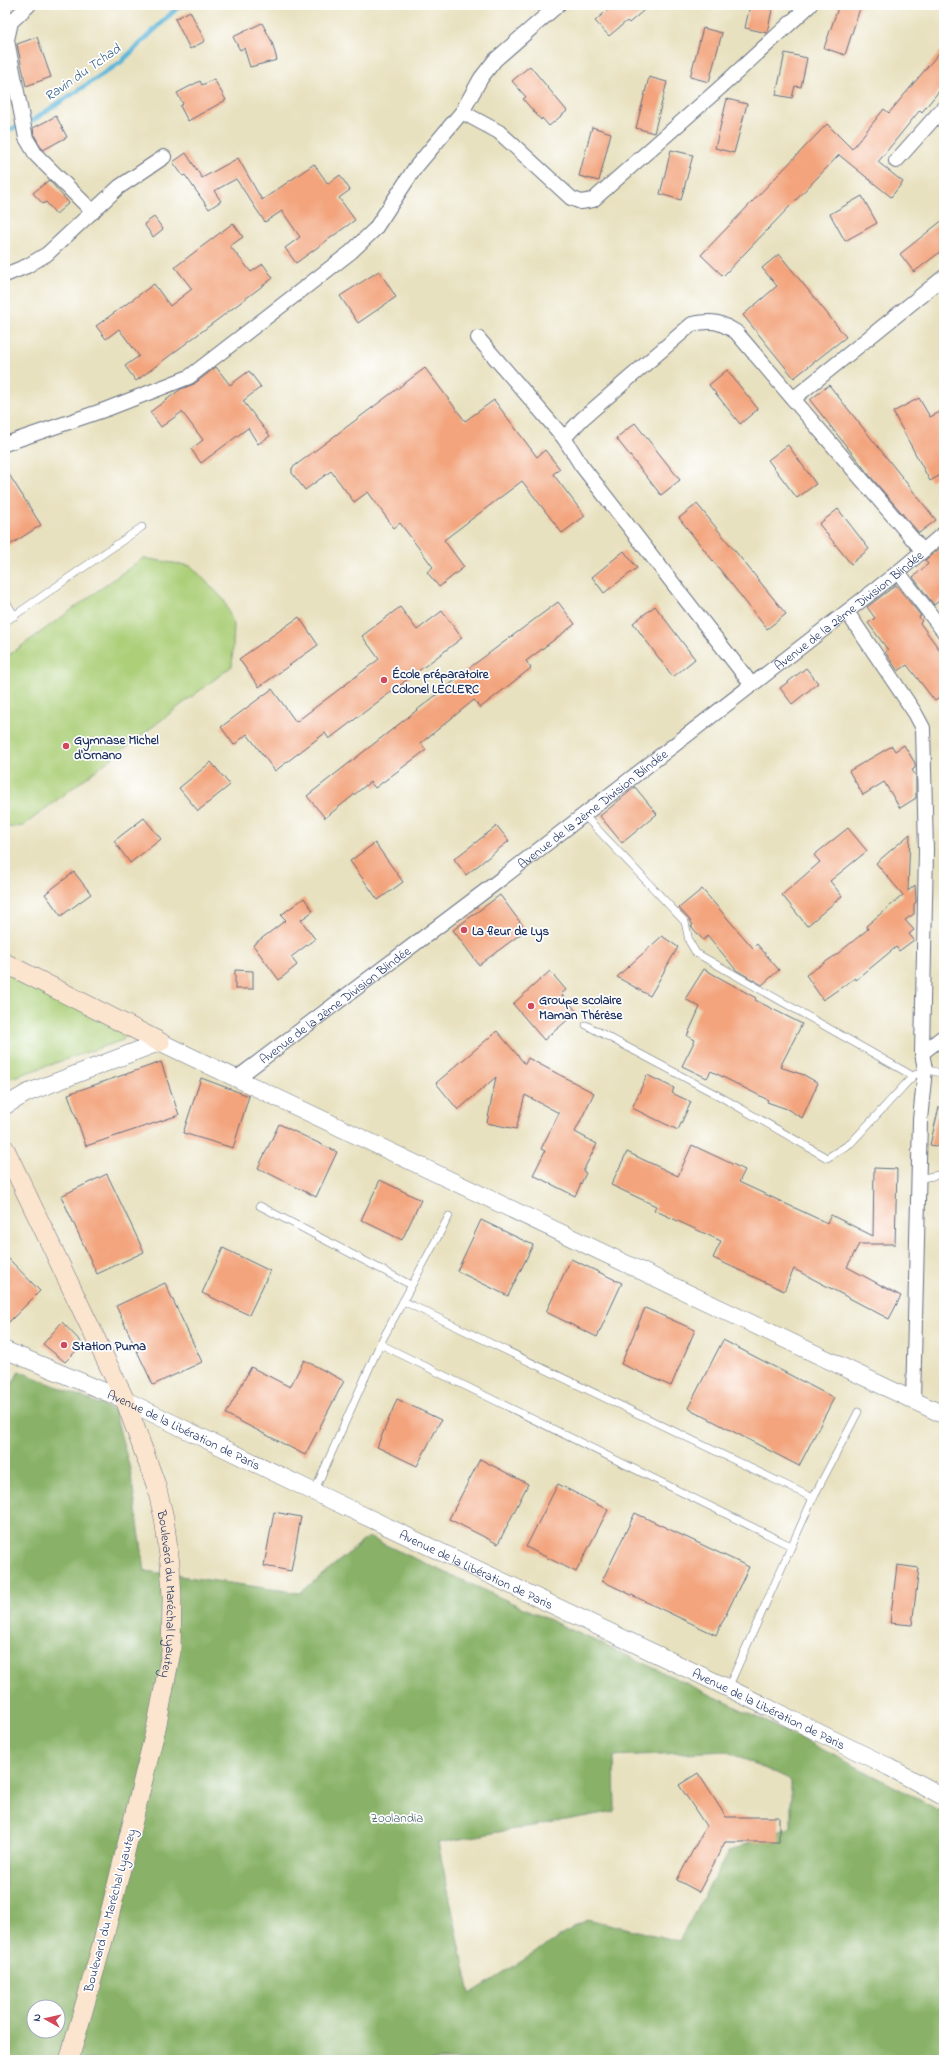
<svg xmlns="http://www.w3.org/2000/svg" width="949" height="2065" viewBox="0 0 949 2065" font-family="'Indie Flower',sans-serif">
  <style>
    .green { fill: #accf78; stroke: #647f6b }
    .forest { fill: #89b268; stroke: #527063; fill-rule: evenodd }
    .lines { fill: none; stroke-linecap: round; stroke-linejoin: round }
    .stream { stroke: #5bb6d9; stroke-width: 5 }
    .building { fill: #f3a47d }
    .service-casing { stroke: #636d80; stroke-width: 8 }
    .minor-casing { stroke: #636d80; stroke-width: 16 }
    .tertiary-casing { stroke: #636d80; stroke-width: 18 }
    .secondary-casing { stroke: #636d80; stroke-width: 20 }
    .service { stroke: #fff; stroke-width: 7 }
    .minor { stroke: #fff; stroke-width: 14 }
    .tertiary { stroke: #fff; stroke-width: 17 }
    .secondary { stroke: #fbe5cf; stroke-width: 19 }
    .poi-dot { fill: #d1495b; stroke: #fff; stroke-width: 1.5 }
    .labels { text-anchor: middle; stroke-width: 3.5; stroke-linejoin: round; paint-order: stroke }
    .street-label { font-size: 13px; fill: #1b2f5e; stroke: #fff }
    .poi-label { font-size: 13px; font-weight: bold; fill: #1b2f5e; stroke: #fff; text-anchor: start }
    .park-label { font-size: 13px; fill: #465f66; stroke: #fff }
    .water-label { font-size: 14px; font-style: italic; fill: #315e89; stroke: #fff }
  </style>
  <rect width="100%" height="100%" fill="#fff"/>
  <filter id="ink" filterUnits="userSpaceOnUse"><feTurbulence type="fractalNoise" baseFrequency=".025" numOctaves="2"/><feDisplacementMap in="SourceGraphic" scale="8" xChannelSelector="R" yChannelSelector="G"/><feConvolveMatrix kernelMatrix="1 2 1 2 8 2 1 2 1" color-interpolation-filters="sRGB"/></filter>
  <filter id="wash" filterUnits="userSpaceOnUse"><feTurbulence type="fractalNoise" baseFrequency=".012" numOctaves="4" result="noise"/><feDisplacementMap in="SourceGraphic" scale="16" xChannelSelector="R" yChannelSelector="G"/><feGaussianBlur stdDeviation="0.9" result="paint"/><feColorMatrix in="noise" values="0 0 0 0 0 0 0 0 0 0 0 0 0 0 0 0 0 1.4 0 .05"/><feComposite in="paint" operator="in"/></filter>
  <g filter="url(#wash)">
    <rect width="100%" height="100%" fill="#e8e1bf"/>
    <!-- green -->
    <g class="green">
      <polygon points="143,558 191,566 224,600 234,625 232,666 23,826 5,828 5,658"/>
      <polygon points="5,972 127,1031 123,1040 5,1080"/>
    </g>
    <!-- forest -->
    <path class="forest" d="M19,1371L114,1410L130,1469L145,1571L300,1593L368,1537C561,1626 757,1711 944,1813V2060H5V1398ZM728,1751L791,1781V1827L729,1851L679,1941L588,1919L470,1994L438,1843L615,1811L614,1756ZM34,2007H58V2031H34Z"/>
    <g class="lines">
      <!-- stream -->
      <polyline class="stream" points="5,131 30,122 121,62 177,8 183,5"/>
    </g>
    <g id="blocks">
      <!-- building -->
      <g class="building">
        <polygon points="613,5 650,5 629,23 627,21 609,36 595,21"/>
        <polygon points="750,5 773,5 767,33 745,28"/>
        <polygon points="839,5 861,5 845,55 824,48"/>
        <polygon points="190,11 205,41 190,49 175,19"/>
        <polygon points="262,23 272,42 277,60 250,67 244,48 240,50 233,37"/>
        <polygon points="703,28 722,33 709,82 690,77"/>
        <polygon points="37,37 51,77 26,86 17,44"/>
        <polygon points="944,47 944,85 922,112 920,110 878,162 903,182 891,197 839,155 723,276 701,255 827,124 852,149 884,109 889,113"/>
        <polygon points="785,53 807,58 801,87 795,86 792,98 776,95"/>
        <polygon points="530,66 567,111 549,126 542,118 541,120 523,99 526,97 512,81"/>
        <polygon points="649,77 667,82 654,133 636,128"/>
        <polygon points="214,79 226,100 188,121 180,106 183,104 177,93 200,81 202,85"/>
        <polygon points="727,99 747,104 734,153 715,148"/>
        <polygon points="56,116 67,137 43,150 34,135 33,128"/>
        <polygon points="592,127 611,133 599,181 579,176"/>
        <polygon points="671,150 693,155 681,200 660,194"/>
        <polygon points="186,153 202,178 238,158 262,200 314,164 328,184 340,175 350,190 339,198 355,220 296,263 285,248 300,237 282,211 265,222 236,179 214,191 221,201 209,209 185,175 183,176 173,162"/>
        <polygon points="49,180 69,203 56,214 46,202 43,204 33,193"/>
        <polygon points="862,196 877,223 845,241 830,214"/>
        <polygon points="154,217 163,229 153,237 144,224"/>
        <polygon points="944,219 944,249 914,272 900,254"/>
        <polygon points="233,223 243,237 230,246 251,272 263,264 273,278 136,381 125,366 139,356 119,329 106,339 96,326 154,284 170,306 192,289 175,267"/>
        <polygon points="779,254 846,337 794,378 743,315 777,286 762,268"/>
        <polygon points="379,271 396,297 358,323 340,296"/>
        <polygon points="216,367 230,385 249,371 261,387 243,401 270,436 258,444 248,428 201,463 191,449 203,440 182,412 161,427 150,412 181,389 194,384"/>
        <polygon points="425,368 465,421 494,400 537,457 545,450 560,469 553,474 585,516 562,533 522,481 444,540 464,567 439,587 427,572 433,567 400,523 394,528 368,492 354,502 331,471 305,490 292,473 292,468"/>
        <polygon points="727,370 758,409 740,424 709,385"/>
        <polygon points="829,385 936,520 919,533 870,476 810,400"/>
        <polygon points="919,398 930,417 944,410 944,473 930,481 893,412"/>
        <polygon points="635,423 680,480 661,495 616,438"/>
        <polygon points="788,445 816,484 797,498 768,460"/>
        <polygon points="5,468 41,525 5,548"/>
        <polygon points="697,504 786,614 767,629 679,518"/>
        <polygon points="838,509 869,549 851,564 819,524"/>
        <polygon points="944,545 944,597 934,605 913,577 928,564 925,560"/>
        <polygon points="624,551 637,568 604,593 592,577"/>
        <polygon points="896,585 921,616 919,617 922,621 920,623 944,656 944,694 935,701 907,665 898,671 885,652 888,650 868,623 875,618 867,607"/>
        <polygon points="558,602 575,624 526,661 531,668 480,708 474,700 421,743 426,750 375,788 370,782 325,818 307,796 458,678 457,677"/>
        <polygon points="655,606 695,659 673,677 633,623"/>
        <polygon points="400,607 417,630 442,611 462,638 329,739 325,733 275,771 247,734 234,745 221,727 272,689 296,722 379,659 362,636"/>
        <polygon points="299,617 318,645 259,687 239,659"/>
        <polygon points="806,668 818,683 792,704 780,688"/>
        <polygon points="904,745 915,763 915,768 912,770 916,776 916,798 900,808 884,782 863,795 849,771 892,746 895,751"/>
        <polygon points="211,762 230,785 198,811 179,788"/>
        <polygon points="635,787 657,814 622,843 600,816"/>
        <polygon points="144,818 161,839 130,863 114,841"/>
        <polygon points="497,826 509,841 466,875 454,859"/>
        <polygon points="848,828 867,851 830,881 842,896 807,926 782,895 820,862 814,855"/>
        <polygon points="910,834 908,891 915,885 916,902 914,904 914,914 905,920 914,930 909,934 914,940 899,951 896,947 856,980 855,978 823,1000 806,975 836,955 868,929 866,926 903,895 876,863"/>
        <polygon points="375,843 403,882 378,900 350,861"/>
        <polygon points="74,872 91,894 61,916 45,894"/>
        <polygon points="702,889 753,948 757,944 779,970 762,985 736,970 708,936 703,940 691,926 693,925 689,919 679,908"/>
        <polygon points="500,895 526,930 479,965 453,930"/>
        <polygon points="304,898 313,911 301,920 315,939 291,957 297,965 279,980 253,945 286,920 281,915"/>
        <polygon points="662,936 678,947 650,996 617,977"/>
        <polygon points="704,969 756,998 755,1000 802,1024 780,1067 804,1075 818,1083 802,1118 787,1109 767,1102 768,1100 711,1071 707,1078 682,1066 695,1040 687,1036 700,1007 685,999"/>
        <polygon points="235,970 253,971 253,989 235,989"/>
        <polygon points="550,971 566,990 561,994 577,1012 544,1040 513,1004"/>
        <polygon points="497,1031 525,1064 528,1058 594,1093 575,1132 597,1144 583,1171 586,1173 575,1196 533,1175 545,1151 541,1149 559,1113 525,1095 516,1129 487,1123 496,1077 458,1110 436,1083"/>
        <polygon points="161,1062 179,1115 86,1146 68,1094"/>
        <polygon points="647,1075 674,1088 672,1093 691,1102 678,1130 632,1108"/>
        <polygon points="201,1078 249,1096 233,1148 183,1133"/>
        <polygon points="939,1107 944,1108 944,1148 930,1145"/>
        <polygon points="279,1124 337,1152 316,1197 258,1168"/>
        <polygon points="692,1145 745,1170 739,1182 827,1223 831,1215 873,1236 874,1168 897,1169 895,1244 859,1244 847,1267 901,1296 889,1319 794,1269 784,1291 713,1258 721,1241 654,1210 656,1206 611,1185 627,1152 678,1176"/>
        <polygon points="107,1174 144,1252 97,1274 61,1196"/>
        <polygon points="380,1180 421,1200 402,1240 361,1220"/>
        <polygon points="481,1220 533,1245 508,1296 457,1271"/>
        <polygon points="223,1248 270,1271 249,1315 202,1293"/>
        <polygon points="5,1255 40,1291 5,1326"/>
        <polygon points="571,1259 622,1283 597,1337 546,1312"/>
        <polygon points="165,1283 202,1362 153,1385 116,1306"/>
        <polygon points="645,1308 695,1330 671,1386 621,1364"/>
        <polygon points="62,1322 83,1344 65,1362 43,1344"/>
        <polygon points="723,1340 834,1398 799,1466 688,1408"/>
        <polygon points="304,1360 344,1381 305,1455 226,1414 251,1367 290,1387"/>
        <polygon points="397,1399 441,1420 417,1466 377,1447"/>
        <polygon points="480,1459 528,1484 498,1544 449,1519"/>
        <polygon points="558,1484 608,1510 576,1572 526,1547"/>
        <polygon points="274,1512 301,1517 291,1571 264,1566"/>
        <polygon points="635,1513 749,1567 716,1635 602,1581"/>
        <polygon points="897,1565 919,1568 912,1625 890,1623"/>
        <polygon points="698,1773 726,1817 779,1817 779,1842 725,1842 699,1892 677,1880 706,1826 679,1785"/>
      </g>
    </g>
  </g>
  <g filter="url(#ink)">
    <use href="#blocks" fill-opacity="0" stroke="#636d80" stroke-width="1"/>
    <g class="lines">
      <!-- service casing -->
      <g class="service-casing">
        <g id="service">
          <polyline points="5,600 15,616"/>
          <polyline points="5,622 142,527"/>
          <polyline points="584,815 685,922 689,941 696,953 913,1076"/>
          <polyline points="586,1025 721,1097 827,1158 851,1143 913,1076 925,1069 944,1074"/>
          <polyline points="917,1179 944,1174"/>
          <polyline points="260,1206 411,1285"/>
          <polyline points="403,1301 813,1498"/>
          <polyline points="380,1344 791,1546"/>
          <polyline points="314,1492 380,1344 449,1216"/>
          <polyline points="728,1688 813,1498 858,1412"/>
        </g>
      </g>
      <!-- minor casing -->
      <g class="minor-casing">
        <g id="minor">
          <polyline points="29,5 11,22 7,40 26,138 36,155 93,212"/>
          <polyline points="462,112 499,132 571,198 581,202 593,200 722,86 810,5"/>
          <polyline points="896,161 944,107"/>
          <polyline points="5,275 27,266 47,254 119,187 164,157"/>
          <polyline points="478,338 564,438"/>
          <polyline points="793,399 944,277"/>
          <polyline points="5,444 107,409 189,377 351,252 375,229 415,168 462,112 481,78 495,60 558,5"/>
          <polyline points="898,572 944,632"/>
          <polyline points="847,612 915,713 923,728 926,850 922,1053 925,1069 920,1120 913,1400"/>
          <path d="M752,685L581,465L564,438L582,419L692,324C712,320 719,321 736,332L922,550"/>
          <polyline points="922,1053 944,1036"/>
          <path id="s1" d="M237,1078L497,882L898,572L944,533"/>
        </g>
      </g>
      <!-- tertiary casing -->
      <g class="tertiary-casing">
        <g id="tertiary">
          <polyline points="5,1106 27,1093 160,1042 944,1415"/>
          <path id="s2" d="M5,1350L125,1400L314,1492L728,1688L889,1767L944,1797"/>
        </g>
      </g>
      <!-- secondary casing -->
      <g class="secondary-casing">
        <g id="secondary">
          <polyline points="5,963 160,1042"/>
          <path id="s3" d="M5,1149L125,1400L156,1485L164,1518L170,1564L172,1597L171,1652L157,1724L103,1941L69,2060"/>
        </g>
      </g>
      <!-- service -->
      <use href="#service" class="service"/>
      <!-- minor -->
      <use href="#minor" class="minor"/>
      <!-- tertiary -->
      <use href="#tertiary" class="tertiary"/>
      <!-- secondary -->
      <use href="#secondary" class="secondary"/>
    </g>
  </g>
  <!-- markers -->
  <g class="poi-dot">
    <circle cx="384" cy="680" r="4"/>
    <circle cx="66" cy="746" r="4"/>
    <circle cx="464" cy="930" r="4"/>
    <circle cx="531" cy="1006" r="4"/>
    <circle cx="64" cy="1345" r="4"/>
  </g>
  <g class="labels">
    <!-- street labels -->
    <g class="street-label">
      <text dy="5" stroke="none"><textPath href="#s1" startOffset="770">Avenue de la 2ème Division Blindée</textPath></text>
      <text dy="5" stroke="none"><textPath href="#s1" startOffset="446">Avenue de la 2ème Division Blindée</textPath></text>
      <text dy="5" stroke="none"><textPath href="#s1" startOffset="122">Avenue de la 2ème Division Blindée</textPath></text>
      <text dy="5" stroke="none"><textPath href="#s2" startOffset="196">Avenue de la Libération de Paris</textPath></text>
      <text dy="5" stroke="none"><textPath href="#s2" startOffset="520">Avenue de la Libération de Paris</textPath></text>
      <text dy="5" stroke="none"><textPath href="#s3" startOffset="479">Boulevard du Maréchal Lyautey</textPath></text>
      <text dy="5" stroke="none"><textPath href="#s2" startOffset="844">Avenue de la Libération de Paris</textPath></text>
      <text transform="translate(109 1910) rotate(-75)" y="5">Boulevard du Maréchal Lyautey</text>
    </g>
    <!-- poi labels -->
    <g class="poi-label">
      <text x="392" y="678">École préparatoire<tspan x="392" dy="15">Colonel LECLERC</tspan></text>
      <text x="74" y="744">Gymnase Michel<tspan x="74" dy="15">d'Ornano</tspan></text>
      <text x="472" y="935">La fleur de Lys</text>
      <text x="539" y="1004">Groupe scolaire<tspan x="539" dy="15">Maman Thérèse</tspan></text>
      <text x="72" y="1350">Station Puma</text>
    </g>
    <!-- park labels -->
    <g class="park-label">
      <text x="397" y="1822">Zoolandia</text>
    </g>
    <!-- water labels -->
    <g class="water-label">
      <text transform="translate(82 72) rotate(-35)" y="5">Ravin du Tchad</text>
    </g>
  </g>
  <!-- margin -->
  <rect width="949" height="2065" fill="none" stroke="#fff" stroke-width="20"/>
  <!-- north arrow -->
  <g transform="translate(46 2019) rotate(278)"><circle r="19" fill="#ffffff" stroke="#a4acbf"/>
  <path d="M0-3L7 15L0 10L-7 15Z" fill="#d1495b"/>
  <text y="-6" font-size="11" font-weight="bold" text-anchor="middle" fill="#1b2f5e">N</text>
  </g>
</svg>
